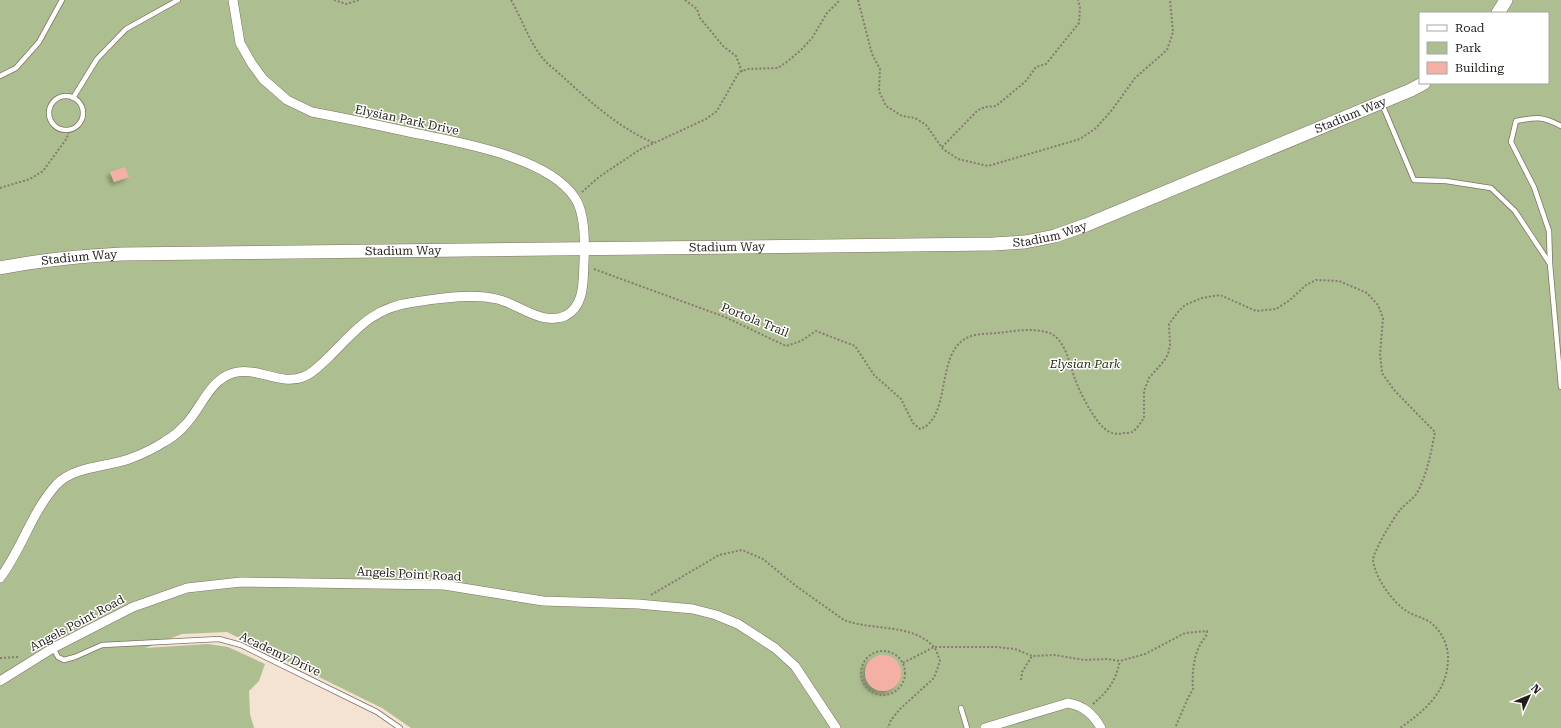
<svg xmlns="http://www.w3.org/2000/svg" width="1561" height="728" viewBox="0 0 1561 728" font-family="'Roboto Serif',serif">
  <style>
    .green { fill: #adbf90; fill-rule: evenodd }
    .building { fill: #f5b0a5; filter: url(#shadow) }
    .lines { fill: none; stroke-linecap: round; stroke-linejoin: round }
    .service-casing { stroke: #807163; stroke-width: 6 }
    .minor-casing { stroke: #807163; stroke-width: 10 }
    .secondary-casing { stroke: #807163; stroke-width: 14 }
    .path { stroke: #867b70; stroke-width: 2; stroke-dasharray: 2 2; stroke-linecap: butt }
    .service { stroke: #fff; stroke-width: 4.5 }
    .minor { stroke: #fff; stroke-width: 9 }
    .secondary { stroke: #fff; stroke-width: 13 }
    .labels { text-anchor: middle; stroke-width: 3; stroke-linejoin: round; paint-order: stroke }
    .street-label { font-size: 12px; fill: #231d17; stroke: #fff }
    .park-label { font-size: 12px; font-style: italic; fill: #242f0f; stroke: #fff }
  </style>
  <defs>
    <filter id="shadow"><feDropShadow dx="-3.5" dy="3.5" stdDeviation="2" flood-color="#0004"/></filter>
  </defs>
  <rect width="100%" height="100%" fill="#f4e2d3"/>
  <!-- green -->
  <path class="green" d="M0,0H1561V728H411L382,708L227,632L182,634L145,648L208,644L228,647L265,664L259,681L249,691L250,714L254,728H0ZM1420,13H1548V83H1420Z"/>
  <!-- building -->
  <g class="building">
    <polygon points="125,167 129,177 114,182 110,172"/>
    <circle cx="883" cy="673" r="18"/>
  </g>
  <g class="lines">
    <!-- service casing -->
    <g class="service-casing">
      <g id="service">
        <polyline points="0,76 16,68 39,42 62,0"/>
        <circle cx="66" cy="113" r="17"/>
        <polyline points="73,98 97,59 126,29 178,0"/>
        <polyline points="1382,104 1414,180 1446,181 1491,188 1515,211 1550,264 1561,387"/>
        <path d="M1550,264L1549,231L1534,187L1511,142L1516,121C1537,117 1542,116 1561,126"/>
        <polyline points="53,648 58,657 64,660 75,657 102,645 219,639 241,645 377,712 400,728"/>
        <polyline points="961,708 967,728"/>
      </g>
    </g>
    <!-- minor casing -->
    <g class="minor-casing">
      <g id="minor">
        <path d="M0,578C22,549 32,511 57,484C75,466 106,467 129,459C140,455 153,449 164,442C171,438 180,431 185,425C201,409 209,380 233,373C257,366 280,386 303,377C314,373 321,364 329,357C357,329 373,307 415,302C439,298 473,293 497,299C519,304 541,326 565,316C585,306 583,281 584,262C585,243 585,213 575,198C548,156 456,142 409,132C377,125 344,118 312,112L287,100L263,79L252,64L240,43L233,0"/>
        <polyline points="0,681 53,648 133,607 187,588 241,582 444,585 543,601 638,604 693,609 716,615 738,624 775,648 795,666 836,728"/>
        <path d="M985,728L1068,703C1084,706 1093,714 1101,728"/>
      </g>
    </g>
    <!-- secondary casing -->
    <g class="secondary-casing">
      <g id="secondary">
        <polyline points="1498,13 1506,0"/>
        <path id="s1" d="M0,268C40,260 81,256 122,254L993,244L1025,242L1055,236L1086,225L1411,90L1424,83"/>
      </g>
    </g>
    <!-- path -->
    <g class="path">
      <polyline points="334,0 346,4 359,0"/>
      <path d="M511,0C522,19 528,39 541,56C546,63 554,69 561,75C589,101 619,128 654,143"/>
      <polyline points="685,0 697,9 700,18 723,46 736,56 742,72"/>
      <polyline points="858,0 872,54 880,69 879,91 886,106 902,116 915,118 926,125 943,149 958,159 988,166 1080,139 1096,128 1112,110 1135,78 1167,50 1173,32 1170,0"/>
      <polyline points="942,147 978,110 985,107 996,106 1026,81 1036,67 1046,64 1079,23 1080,8 1078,0"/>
      <polyline points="0,188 30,179 43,171 67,138 69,130"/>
      <polyline points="582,192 599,177 639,150 706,119 717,111 739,72 748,69 778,68 788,61 801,50 812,38 827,13 840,0"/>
      <path d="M594,269L725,317L786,346L801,341L816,331L855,346L874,375L901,399L913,423L920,429C951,419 936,355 965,339C974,333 987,334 997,333C1013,331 1031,328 1046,332C1065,336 1069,363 1075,379C1079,391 1094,420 1104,428C1109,433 1116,435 1123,433C1126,433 1130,433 1132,432C1137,429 1141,422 1144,418V391L1149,378L1164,361L1168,354L1170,345L1169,324L1178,312L1185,305L1202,298L1220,295L1256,311L1276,309L1290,300L1306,285L1316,280L1339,281L1367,293L1378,305L1383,318L1380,354L1382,373L1394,390L1435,432C1431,453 1427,474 1417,493C1413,499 1405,504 1400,510C1394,517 1373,552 1373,560C1375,578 1393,603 1408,612C1415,616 1424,618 1430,622C1441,631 1447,642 1448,656C1449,690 1426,710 1400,728"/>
      <path d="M651,595L719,555L742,550L763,559L796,586L844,620C872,631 911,623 933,646C937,650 938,656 940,661L934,678L900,709L891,720L888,728"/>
      <circle cx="883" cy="673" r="22"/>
      <polyline points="0,658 18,657"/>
      <path d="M903,663L934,647H996L1015,649L1032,656L1055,655L1084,660L1107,659L1120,661L1145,654L1185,633L1207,631C1207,637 1203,639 1200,645C1193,658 1192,675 1193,689L1188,698L1175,728"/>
      <polyline points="1021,680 1022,672 1032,656"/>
      <path d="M1093,704C1109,690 1115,682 1120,661"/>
    </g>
    <!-- service -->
    <use href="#service" class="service"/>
    <!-- minor -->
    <use href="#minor" class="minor"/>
    <!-- secondary -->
    <use href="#secondary" class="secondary"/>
  </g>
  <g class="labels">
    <!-- street labels -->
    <g class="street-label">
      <text dy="4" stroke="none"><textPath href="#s1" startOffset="1376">Stadium Way</textPath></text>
      <text transform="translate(407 120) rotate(12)" y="4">Elysian Park Drive</text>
      <text dy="4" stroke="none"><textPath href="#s1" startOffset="1052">Stadium Way</textPath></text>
      <text dy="4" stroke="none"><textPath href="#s1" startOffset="728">Stadium Way</textPath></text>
      <text dy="4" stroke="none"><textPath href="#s1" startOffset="404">Stadium Way</textPath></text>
      <text dy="4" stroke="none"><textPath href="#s1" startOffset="80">Stadium Way</textPath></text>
      <text transform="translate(755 320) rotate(22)" y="4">Portola Trail</text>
      <text transform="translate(409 574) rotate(3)" y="4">Angels Point Road</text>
      <text transform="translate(77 623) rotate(-28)" y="4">Angels Point Road</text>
      <text transform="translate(280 654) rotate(25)" y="4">Academy Drive</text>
    </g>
    <!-- park labels -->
    <g class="park-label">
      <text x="1085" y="368">Elysian Park</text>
    </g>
  </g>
  <!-- legend -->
  <rect x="1419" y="12" width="130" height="72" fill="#ffffff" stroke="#a7a5a2"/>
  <rect x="1427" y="25" width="20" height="6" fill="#ffffff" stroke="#a7a5a2"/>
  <text x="1455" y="32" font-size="12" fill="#231d17">Road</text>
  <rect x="1427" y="42" width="20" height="12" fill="#adbf90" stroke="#a7a5a2"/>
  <text x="1455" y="52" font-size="12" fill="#231d17">Park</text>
  <rect x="1427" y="62" width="20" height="12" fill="#f5b0a5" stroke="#a7a5a2"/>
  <text x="1455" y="72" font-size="12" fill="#231d17">Building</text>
  <!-- north arrow -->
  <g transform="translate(1529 696) rotate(46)" stroke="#ffffff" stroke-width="3" paint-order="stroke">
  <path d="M0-3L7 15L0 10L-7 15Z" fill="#231d17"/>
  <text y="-6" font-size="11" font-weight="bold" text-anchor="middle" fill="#231d17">N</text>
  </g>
</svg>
